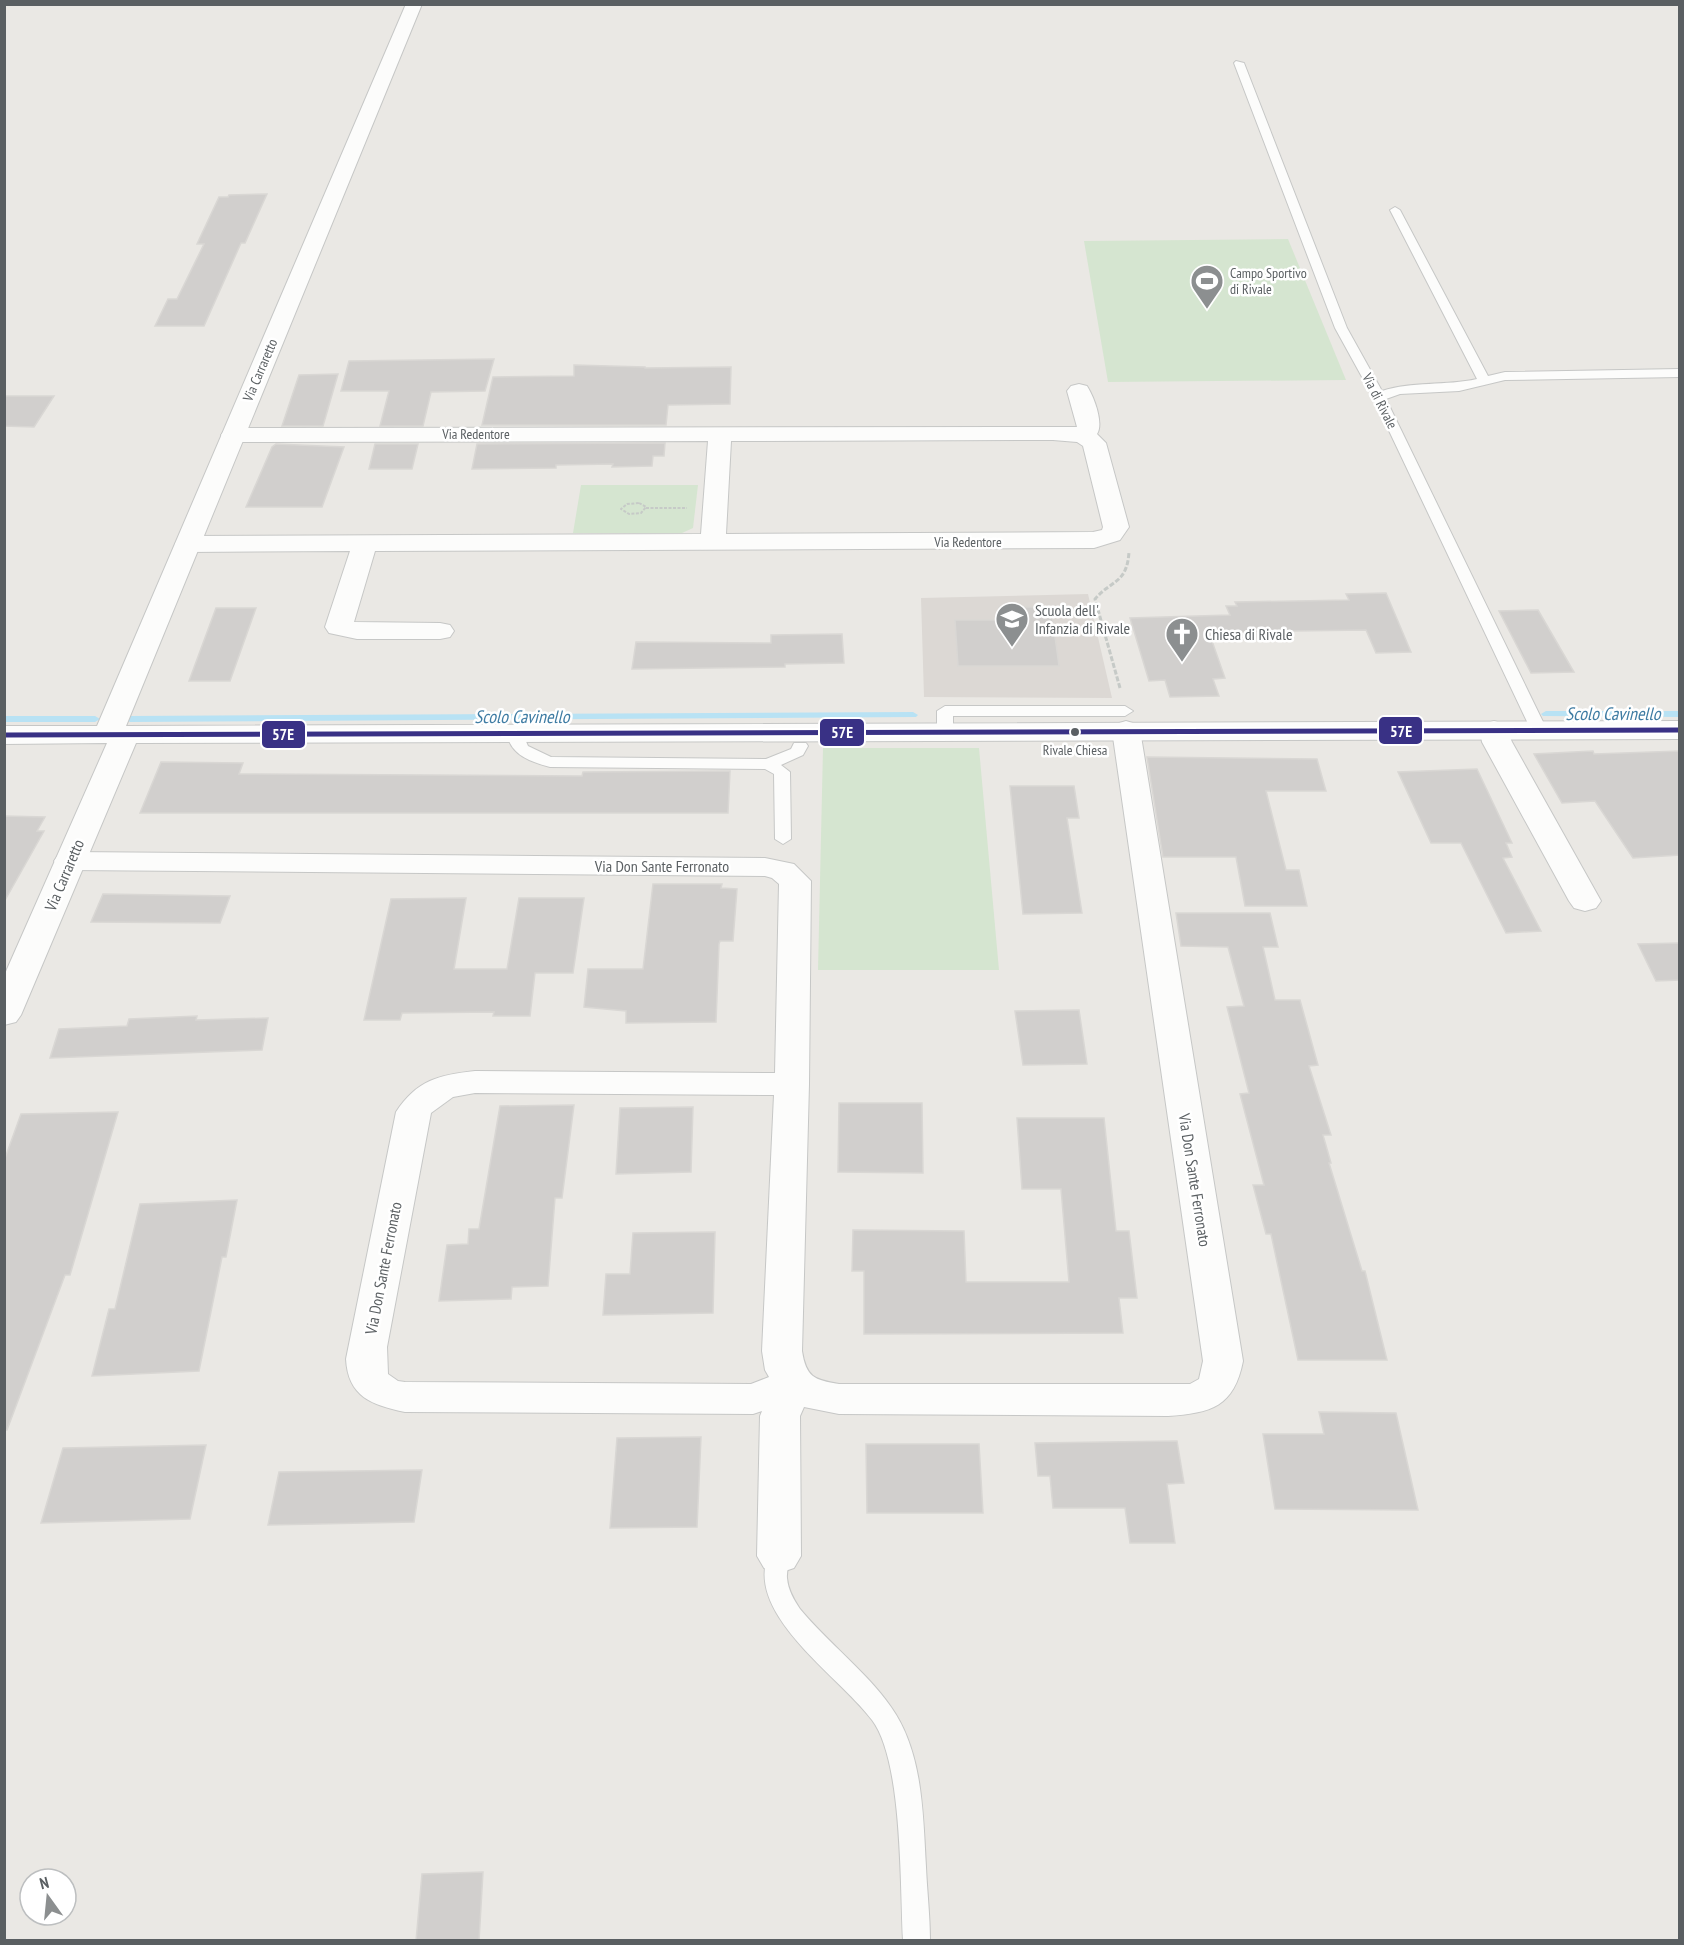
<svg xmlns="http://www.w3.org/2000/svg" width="1684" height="1945" viewBox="0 0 1684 1945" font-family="'PT Sans Narrow',sans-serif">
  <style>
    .education { fill: #dcd8d4 }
    .green { fill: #d5e5d0 }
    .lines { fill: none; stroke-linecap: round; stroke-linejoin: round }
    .stream { fill: #b8e2f4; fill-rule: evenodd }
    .building { fill: #d1cfcd; stroke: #d9d7d4; stroke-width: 1.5 }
    .lane-casing { stroke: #c6c7c6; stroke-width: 2 }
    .street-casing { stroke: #c6c7c6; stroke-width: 2 }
    .secondary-casing { stroke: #c6c7c6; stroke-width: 2 }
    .path-far1 { stroke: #c6cac7; stroke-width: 2; stroke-dasharray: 3 1.5; stroke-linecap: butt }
    .path { stroke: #c6cac7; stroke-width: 3; stroke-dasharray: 5 2; stroke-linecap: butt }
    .lane { fill: #fcfcfb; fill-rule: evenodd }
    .street { fill: #fcfcfb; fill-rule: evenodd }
    .secondary { fill: #fcfcfb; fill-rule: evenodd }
    .bus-1-casing { stroke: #fff; stroke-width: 9 }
    .bus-1 { stroke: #393185; stroke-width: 5 }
    .bus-dot { fill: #5a5f62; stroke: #fff; stroke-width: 2 }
    .labels { text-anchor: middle; stroke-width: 5; stroke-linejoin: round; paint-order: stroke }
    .far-poi-label { font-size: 14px; fill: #5a5f62; stroke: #fff; text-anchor: start }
    .far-street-label { font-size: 14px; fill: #5a5f62; stroke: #fff }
    .bus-label { font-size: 14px; fill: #5a5f62; stroke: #fff }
    .poi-label { font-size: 16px; fill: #5a5f62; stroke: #fff; text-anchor: start }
    .street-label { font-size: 16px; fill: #5a5f62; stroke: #fff }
    .water-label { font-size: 18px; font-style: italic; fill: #3f7ca3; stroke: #fff }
    .line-badge { stroke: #fff; stroke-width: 2 }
    .badge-label { font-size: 16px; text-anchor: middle; font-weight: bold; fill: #fff }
  </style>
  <rect width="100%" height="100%" fill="#eae8e4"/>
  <!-- education -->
  <polygon class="education" points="1088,594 1112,698 924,697 921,598"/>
  <!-- green -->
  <g class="green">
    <polygon points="1288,239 1346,380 1108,382 1084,241"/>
    <polygon points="581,485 698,485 693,528 682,533 573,533"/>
    <polygon points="823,748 979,748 999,970 818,970"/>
  </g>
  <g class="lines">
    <!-- stream -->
    <g class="stream">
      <polygon points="1546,711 1680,711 1680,717 1543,716 1541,714"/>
      <polygon points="913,712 918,715 916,717 130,722 125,719 130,716"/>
      <polygon points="4,716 95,716 100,719 95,722 4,722"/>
    </g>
  </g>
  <!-- building -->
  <g class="building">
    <polygon points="267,194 245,243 241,243 204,326 155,326 168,299 177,299 204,244 197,244 219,197 228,197 229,195"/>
    <polygon points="494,359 485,391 431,392 423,426 380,426 389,391 341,391 349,361"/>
    <polygon points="574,365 645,367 645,368 731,367 730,404 668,405 666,425 482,425 493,377 574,376"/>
    <polygon points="338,374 323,426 282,426 299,375"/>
    <polygon points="4,396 54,396 34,427 4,426"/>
    <polygon points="665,443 664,456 653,456 652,466 612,467 613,464 556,465 556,468 472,469 477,444"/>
    <polygon points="276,444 344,447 322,507 246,507 272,447"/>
    <polygon points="375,444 418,444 412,469 369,469"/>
    <polygon points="1386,593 1411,652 1376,653 1366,630 1293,631 1293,638 1212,641 1225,678 1213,679 1219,696 1170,697 1165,680 1149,681 1130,618 1230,615 1226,606 1237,606 1235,602 1349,600 1346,594"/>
    <polygon points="999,607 1051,607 1059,666 958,666 955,620 1000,620"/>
    <polygon points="216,608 256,608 230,681 189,681"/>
    <polygon points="1538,610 1574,672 1531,673 1499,611"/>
    <polygon points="842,634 844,663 785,664 785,667 632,669 636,642 771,643 771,635"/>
    <polygon points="1593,751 1594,754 1680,751 1680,855 1633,858 1595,801 1562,803 1534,754"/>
    <polygon points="1147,757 1317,759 1326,791 1266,791 1286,870 1299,870 1307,906 1245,906 1236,857 1163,857"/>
    <polygon points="161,762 243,763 239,774 582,776 583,772 730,771 728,813 140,813"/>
    <polygon points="1477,769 1512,843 1506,843 1512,857 1503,858 1541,931 1506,933 1461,843 1431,843 1398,772"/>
    <polygon points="1010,786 1074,786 1079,818 1067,818 1082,913 1023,914"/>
    <polygon points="4,816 45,817 37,831 44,831 4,902"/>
    <polygon points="653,884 722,884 721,888 737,889 733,941 720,941 719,944 716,1022 626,1023 626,1011 584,1007 588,969 643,969"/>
    <polygon points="103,894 230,896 220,923 91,922"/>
    <polygon points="466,898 454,969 507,969 519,898 584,898 573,973 535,973 530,1016 493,1016 494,1012 402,1013 400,1020 364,1020 391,899"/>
    <polygon points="1176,913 1270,913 1278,947 1263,947 1275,1000 1300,1000 1318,1065 1309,1066 1331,1135 1323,1135 1331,1163 1329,1163 1362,1271 1365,1271 1387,1360 1298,1360 1271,1234 1266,1234 1253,1185 1264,1185 1240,1094 1249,1093 1227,1007 1244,1006 1228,947 1181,946"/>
    <polygon points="1680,943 1680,980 1656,981 1638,944"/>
    <polygon points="1079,1010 1087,1064 1023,1065 1015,1011"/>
    <polygon points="197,1016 196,1020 268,1018 262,1050 50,1058 59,1029 127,1026 129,1019"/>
    <polygon points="839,1103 922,1103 923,1173 838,1172"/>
    <polygon points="574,1105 562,1198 555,1198 548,1286 512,1287 511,1299 439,1301 447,1245 468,1244 469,1229 479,1229 500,1106"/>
    <polygon points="693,1107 691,1172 616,1174 620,1108"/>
    <polygon points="118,1112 70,1275 65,1275 7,1430 4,1430 4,1161 21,1114"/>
    <polygon points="1017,1118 1104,1118 1116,1231 1129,1231 1137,1298 1119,1298 1123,1333 864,1334 864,1271 852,1271 853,1230 964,1231 966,1282 1069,1282 1061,1189 1022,1189"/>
    <polygon points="237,1200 226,1257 222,1257 199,1371 92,1376 109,1309 115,1309 140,1204"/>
    <polygon points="715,1232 713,1313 603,1315 606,1274 630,1274 633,1233"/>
    <polygon points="1319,1412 1396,1413 1418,1510 1275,1509 1263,1434 1324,1434"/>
    <polygon points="701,1437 697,1527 610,1528 617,1438"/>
    <polygon points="1177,1441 1184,1483 1167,1484 1175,1543 1130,1543 1125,1508 1053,1508 1050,1476 1038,1476 1035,1443"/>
    <polygon points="866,1444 979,1444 983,1513 867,1513"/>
    <polygon points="206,1445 190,1519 41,1523 63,1448"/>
    <polygon points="422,1470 414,1522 268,1525 279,1472"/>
    <polygon points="483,1872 479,1941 416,1941 422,1874"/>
  </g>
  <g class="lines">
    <!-- lane casing -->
    <g class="lane-casing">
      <g id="lane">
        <path d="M1236,61L1244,63L1347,328L1382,391C1412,381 1446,386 1477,379L1390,210L1395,207L1400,210L1488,376L1505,372L1680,369V377L1505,380L1459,391L1400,394L1386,399L1547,730L1545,733H1533L1531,730L1373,397L1335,328L1234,63Z"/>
        <polygon points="945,706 1125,706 1133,711 1125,716 953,716 953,732 945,737 937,732 937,711"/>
        <path d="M515,728L521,730L528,746L551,757L766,759L791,749L794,743H806L808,746L803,755L781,765L790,772L791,839L783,844L775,839L774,774L765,769L550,767C531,762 510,755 507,733Z"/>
        <path d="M779,1547L787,1549C793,1560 786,1567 787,1578C788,1590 794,1600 800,1609C828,1643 866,1671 891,1707C923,1752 923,1814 926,1867C927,1891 930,1916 930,1940H903C900,1886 903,1761 872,1720C840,1676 738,1611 771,1549Z"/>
      </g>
    </g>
    <!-- street casing -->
    <g class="street-casing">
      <g id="street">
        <path d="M1079,384L1087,386C1094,397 1104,423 1097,434L1106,443L1129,527L1120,540L1094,548L375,551L354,622L440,623L450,625L454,631L450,637L440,639H357L329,633L325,627L350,551L188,552L179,549L175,544L179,539L188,536L701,534L708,441L233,442L225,440L221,435L225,430L233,428L1077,427L1067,391L1071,386ZM1053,440L1077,442L1083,446L1103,527L1102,530L1093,532L726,534L731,441Z"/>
        <path d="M1126,721L1136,724L1140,730L1243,1361C1234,1407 1211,1413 1168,1416L839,1414L804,1407L800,1416L801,1556L794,1568L779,1573L764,1568L757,1556L760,1416L762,1411L753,1414L405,1412C372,1405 348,1397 346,1359L396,1112C417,1080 439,1075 475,1071L775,1073L779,884L772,878L765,876L70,870L59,868L54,861L59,854L70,852L765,858L794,864L811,881L809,1084L802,1351C806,1377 814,1380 839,1384H1190L1199,1379L1203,1361L1112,730L1116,724ZM475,1093L774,1095L762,1351L765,1370L769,1377L751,1384L405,1382L398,1381L388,1374L387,1347L431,1113L453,1097Z"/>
        <polygon points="1494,721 1504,724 1512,742 1601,901 1596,908 1585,911 1574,908 1569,901 1482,742 1480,730 1484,724"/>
      </g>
    </g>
    <!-- secondary casing -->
    <g class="secondary-casing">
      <polygon id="secondary" points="406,4 422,4 126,726 1680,721 1680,739 136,743 21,1015 16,1022 4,1025 4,976 107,743 4,744 4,726 97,726"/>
    </g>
    <!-- path-far1 -->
    <g class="path-far1">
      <polygon points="639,503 646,507 641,513 629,514 621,509 627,504"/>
      <polyline points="646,508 687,508"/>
    </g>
    <!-- path -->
    <path class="path" d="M1120,688L1095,599C1111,580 1127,584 1129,552"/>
    <!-- lane -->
    <use href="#lane" class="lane"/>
    <!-- street -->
    <use href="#street" class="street"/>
    <!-- secondary -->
    <use href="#secondary" class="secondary"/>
    <!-- bus-1 casing -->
    <g class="bus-1-casing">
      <polyline id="bus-1" points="4,735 1680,730"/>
    </g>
    <!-- bus-1 -->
    <use href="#bus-1" class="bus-1"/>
  </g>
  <!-- icons -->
  <defs>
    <g id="stadium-pin" transform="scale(1.725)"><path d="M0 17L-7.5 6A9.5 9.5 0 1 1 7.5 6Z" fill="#8c8f90" stroke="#fff"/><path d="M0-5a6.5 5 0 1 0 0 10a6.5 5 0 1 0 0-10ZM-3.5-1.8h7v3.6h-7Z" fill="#fff"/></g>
    <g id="school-pin" transform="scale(1.725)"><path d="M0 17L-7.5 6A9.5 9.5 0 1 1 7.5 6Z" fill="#8c8f90" stroke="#fff"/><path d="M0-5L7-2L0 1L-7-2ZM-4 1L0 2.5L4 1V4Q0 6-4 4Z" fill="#fff"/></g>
    <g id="church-pin" transform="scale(1.725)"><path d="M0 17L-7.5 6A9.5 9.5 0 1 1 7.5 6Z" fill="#8c8f90" stroke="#fff"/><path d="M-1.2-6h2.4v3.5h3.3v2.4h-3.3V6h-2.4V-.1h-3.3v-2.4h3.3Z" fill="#fff"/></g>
  </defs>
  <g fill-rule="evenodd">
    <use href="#stadium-pin" x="1207" y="281"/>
    <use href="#school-pin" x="1012" y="619"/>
    <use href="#church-pin" x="1182" y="634"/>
  </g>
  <!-- markers -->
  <circle class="bus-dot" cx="1075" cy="732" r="5"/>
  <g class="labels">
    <!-- far-poi labels -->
    <g class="far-poi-label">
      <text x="1230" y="278">Campo Sportivo<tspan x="1230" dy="16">di Rivale</tspan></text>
    </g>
    <!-- far-street labels -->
    <g class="far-street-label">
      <text transform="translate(260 370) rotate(-67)" y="5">Via Carraretto</text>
      <text transform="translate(1380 401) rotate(63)" y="5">Via di Rivale</text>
      <text x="476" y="439">Via Redentore</text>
      <text x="968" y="547">Via Redentore</text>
    </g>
    <!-- bus labels -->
    <g class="bus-label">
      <text x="1075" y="755">Rivale Chiesa</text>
    </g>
    <!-- poi labels -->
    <g class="poi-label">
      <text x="1035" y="616">Scuola dell'<tspan x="1035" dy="18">Infanzia di Rivale</tspan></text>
      <text x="1205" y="640">Chiesa di Rivale</text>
    </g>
    <!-- street labels -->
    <g class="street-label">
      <text x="662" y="872">Via Don Sante Ferronato</text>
      <text transform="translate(64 875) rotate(-67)" y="6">Via Carraretto</text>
      <text transform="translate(1195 1180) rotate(81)" y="6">Via Don Sante Ferronato</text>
      <text transform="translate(383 1268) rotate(-79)" y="6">Via Don Sante Ferronato</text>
    </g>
    <!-- water labels -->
    <g class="water-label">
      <text x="1613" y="720">Scolo Cavinello</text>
      <text x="522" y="723">Scolo Cavinello</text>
    </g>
  </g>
  <g class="line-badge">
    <rect x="1378" y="716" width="45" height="29" rx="6" fill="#393185"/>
    <rect x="819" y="718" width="46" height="29" rx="6" fill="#393185"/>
    <rect x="261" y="720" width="45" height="29" rx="6" fill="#393185"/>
  </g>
  <g class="badge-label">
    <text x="1401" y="737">57E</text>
    <text x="842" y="738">57E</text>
    <text x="283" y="740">57E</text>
  </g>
  <!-- border -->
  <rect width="1684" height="1945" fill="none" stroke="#5a5f62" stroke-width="12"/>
  <!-- north arrow -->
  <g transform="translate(48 1897) rotate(345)"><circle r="28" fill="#ffffff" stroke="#bdbfc0" stroke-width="1.5"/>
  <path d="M0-4.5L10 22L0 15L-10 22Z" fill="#8c8f90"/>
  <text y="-9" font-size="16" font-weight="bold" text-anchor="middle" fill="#5a5f62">N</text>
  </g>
</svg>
